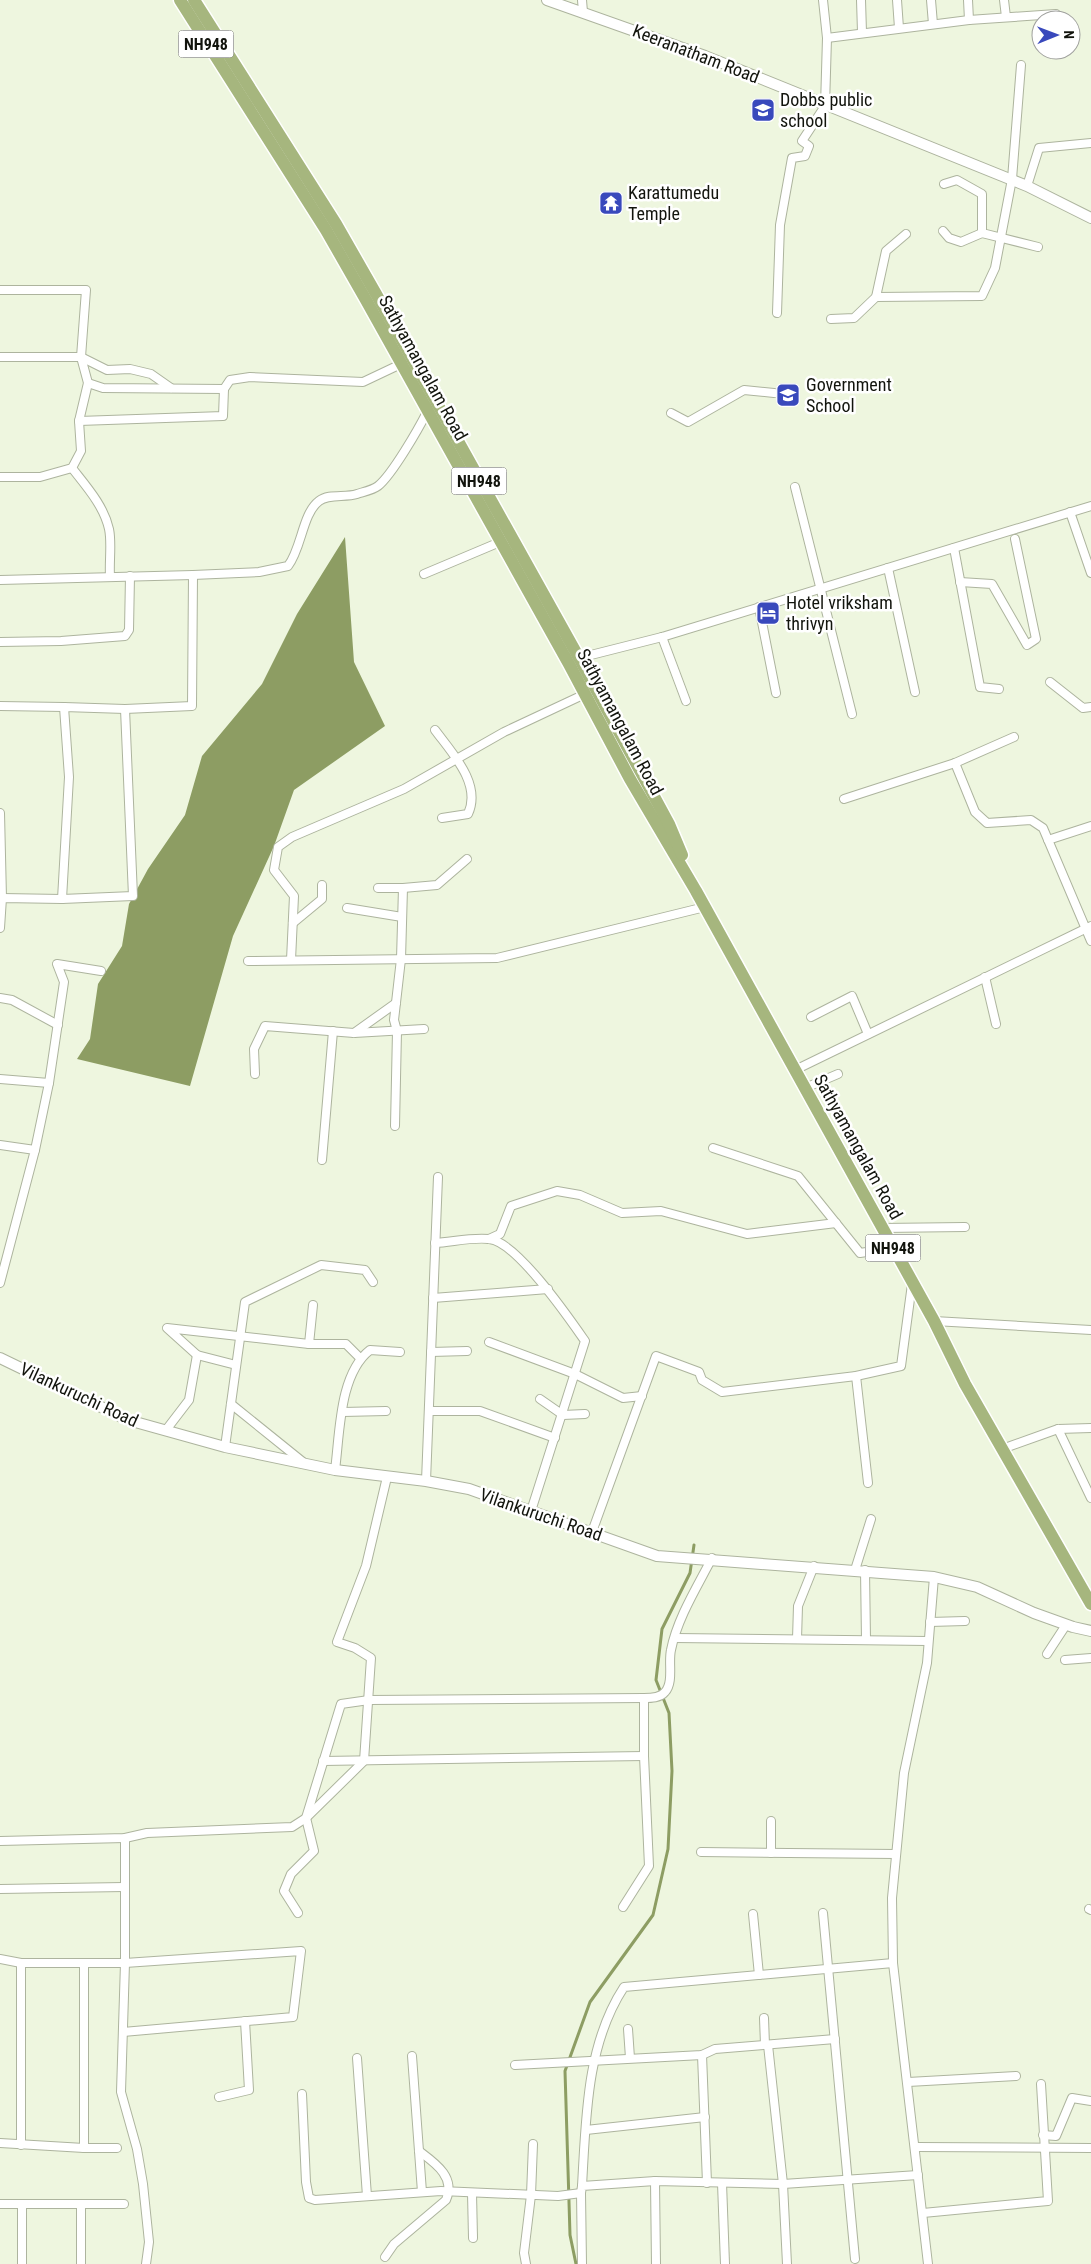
<svg xmlns="http://www.w3.org/2000/svg" width="1091" height="2264" viewBox="0 0 1091 2264" font-family="'Roboto Condensed',sans-serif">
  <style>
    .water { fill: #8d9d63 }
    .lines { fill: none; stroke-linecap: round; stroke-linejoin: round }
    .stream { stroke: #8d9d63; stroke-width: 3 }
    .minor-casing { stroke: #adb49e; stroke-width: 10 }
    .tertiary-casing { stroke: #adb49e; stroke-width: 12 }
    .trunk-casing { stroke: #fff; stroke-width: 15 }
    .minor { stroke: #fff; stroke-width: 8 }
    .tertiary { stroke: #fff; stroke-width: 10 }
    .trunk { stroke: #a6b67e; stroke-width: 12 }
    .labels { text-anchor: middle; stroke-width: 5; stroke-linejoin: round; paint-order: stroke }
    .shield { fill: #fff; stroke: #595a56; stroke-width: 1 }
    .shield-label { font-size: 16px; font-weight: bold; fill: #12140d }
    .street-label { font-size: 18px; fill: #12140d; stroke: #fff }
    .poi-label { font-size: 18px; fill: #12140d; stroke: #fff; text-anchor: start }
  </style>
  <rect width="100%" height="100%" fill="#eef6df"/>
  <!-- water -->
  <polygon class="water" points="345,537 354,662 385,726 294,790 274,846 233,936 190,1086 77,1059 90,1039 98,984 122,946 129,904 148,869 185,815 202,756 262,684 297,614"/>
  <g class="lines">
    <!-- stream -->
    <polyline class="stream" points="576,2264 570,2235 565,2071 590,2002 653,1915 668,1849 672,1771 669,1713 656,1680 662,1629 690,1573 694,1545"/>
    <!-- minor casing -->
    <g class="minor-casing">
      <g id="minor">
        <polyline points="582,0 583,12"/>
        <polyline points="861,0 862,32"/>
        <polyline points="897,0 899,28"/>
        <polyline points="931,0 933,24"/>
        <polyline points="968,0 969,20"/>
        <polyline points="1004,0 1006,17"/>
        <polyline points="827,38 969,20 1056,14"/>
        <polyline points="944,184 957,180 982,194 982,233 1038,247"/>
        <polyline points="1027,186 1039,148 1091,143"/>
        <polyline points="943,231 949,238 961,242 982,233"/>
        <polyline points="0,290 86,290 81,357 88,383 79,421 81,451 72,468 40,477 0,477"/>
        <polyline points="876,297 982,296 995,268 1012,179 1021,65"/>
        <polyline points="777,313 780,225 792,158 805,156 809,146 802,141 825,106 827,38 823,0"/>
        <polyline points="831,319 854,318 876,297 886,251 906,234"/>
        <polyline points="0,357 81,357 107,370 130,369 151,374 171,388"/>
        <polyline points="88,383 103,388 224,389"/>
        <polyline points="671,413 688,422 744,390 774,393"/>
        <polyline points="79,421 223,416 224,389 230,380 250,377 363,382 401,364"/>
        <path d="M72,468C86,486 104,506 109,529C112,543 109,561 110,576"/>
        <polyline points="795,487 852,714"/>
        <polyline points="1070,512 1091,573"/>
        <polyline points="954,548 980,687 999,689"/>
        <polyline points="888,568 915,692"/>
        <polyline points="424,574 500,542"/>
        <path d="M0,580L193,575L259,572L288,566C302,548 302,514 319,501C329,493 345,498 357,494C363,492 373,490 378,486C392,475 419,428 427,412"/>
        <polyline points="960,582 992,584 1027,645 1036,639 1015,539"/>
        <polyline points="759,607 776,693"/>
        <polyline points="662,637 686,701"/>
        <polyline points="0,642 61,641 125,636 129,630 130,576"/>
        <polyline points="579,658 662,637 1091,506"/>
        <polyline points="1050,682 1083,708 1091,707"/>
        <polyline points="0,706 64,707"/>
        <path d="M435,730C452,753 482,784 468,814L442,818"/>
        <polyline points="955,763 975,812 987,823 1031,820 1043,828 1091,941"/>
        <polyline points="844,799 955,763 1014,737"/>
        <polyline points="0,813 2,898 0,898"/>
        <polyline points="1048,840 1091,826"/>
        <polyline points="378,888 403,888 437,885 467,859"/>
        <polyline points="62,899 69,777 64,707 125,709 192,706 193,575"/>
        <polyline points="347,908 402,917"/>
        <polyline points="293,923 322,899 322,885"/>
        <polyline points="0,928 2,898 62,899 133,896 125,709"/>
        <polyline points="291,960 294,896 274,870 278,847 292,837 404,789 504,732 585,694"/>
        <polyline points="248,961 497,958 705,907"/>
        <polyline points="985,977 996,1024"/>
        <polyline points="0,998 12,1000 58,1025"/>
        <polyline points="811,1017 852,996 868,1034"/>
        <polyline points="354,1033 396,1003"/>
        <polyline points="795,1070 1091,926"/>
        <polyline points="255,1074 254,1049 265,1026 354,1033 424,1029"/>
        <polyline points="0,1079 49,1083"/>
        <polyline points="805,1088 838,1074"/>
        <polyline points="395,1126 397,1031 394,1020 401,959 403,888"/>
        <polyline points="0,1145 35,1150 0,1283"/>
        <polyline points="713,1148 798,1176 860,1253 893,1248"/>
        <polyline points="35,1150 49,1083 64,982 57,964 101,971"/>
        <polyline points="322,1160 333,1031"/>
        <polyline points="882,1228 965,1227"/>
        <polyline points="489,1239 500,1234 511,1206 557,1191 580,1195 622,1213 661,1211 747,1234 836,1223"/>
        <path d="M435,1243C452,1242 472,1237 489,1239C516,1241 569,1318 585,1341L531,1511"/>
        <polyline points="433,1298 548,1289"/>
        <polyline points="934,1321 1091,1330"/>
        <polyline points="489,1342 575,1374 623,1398 642,1396"/>
        <polyline points="309,1344 313,1305"/>
        <polyline points="431,1352 467,1351"/>
        <polyline points="236,1365 197,1355 167,1328 309,1344 346,1344 360,1358"/>
        <polyline points="856,1376 868,1483"/>
        <polyline points="540,1399 563,1415 585,1414"/>
        <polyline points="231,1404 303,1462"/>
        <polyline points="429,1411 480,1411 555,1438"/>
        <polyline points="343,1412 386,1411"/>
        <polyline points="1058,1429 1091,1498"/>
        <polyline points="166,1430 189,1400 197,1355"/>
        <polyline points="225,1447 245,1302 321,1265 365,1270 373,1282"/>
        <polyline points="1002,1449 1058,1429 1091,1428"/>
        <path d="M335,1470C340,1433 339,1374 370,1350L400,1352"/>
        <polyline points="426,1481 438,1177"/>
        <polyline points="592,1532 656,1356 699,1372 702,1380 722,1392 856,1376 901,1366 912,1284"/>
        <polyline points="855,1570 871,1519"/>
        <polyline points="865,1570 866,1640"/>
        <polyline points="930,1622 965,1621"/>
        <polyline points="675,1638 928,1641"/>
        <polyline points="797,1639 798,1606 814,1566"/>
        <polyline points="1047,1654 1066,1625"/>
        <polyline points="1065,1660 1091,1658"/>
        <polyline points="323,1761 644,1756"/>
        <polyline points="0,1841 125,1838 147,1833 292,1827 306,1818 364,1761 371,1658 355,1648 337,1642 366,1566 387,1477"/>
        <polyline points="701,1852 896,1854"/>
        <polyline points="771,1853 771,1821"/>
        <polyline points="0,1889 124,1887"/>
        <polyline points="623,1907 649,1866 644,1756 644,1698"/>
        <polyline points="1089,1909 1091,1910"/>
        <path d="M298,1913L284,1891L291,1874L314,1851L306,1818L341,1704L369,1700L644,1698C651,1698 660,1698 665,1692C674,1682 668,1662 671,1650C677,1619 697,1587 712,1558"/>
        <polyline points="823,1913 855,2259"/>
        <polyline points="753,1914 759,1975"/>
        <polyline points="0,1959 21,1963 125,1963 121,2092 137,2149 143,2184 149,2242 146,2264"/>
        <polyline points="21,1963 21,2145"/>
        <polyline points="764,2018 765,2045"/>
        <polyline points="628,2029 630,2058"/>
        <polyline points="123,2032 293,2017 301,1951 125,1963 125,1838"/>
        <polyline points="768,2045 783,2184 787,2264"/>
        <polyline points="702,2055 707,2183"/>
        <polyline points="412,2056 422,2192"/>
        <polyline points="357,2058 367,2196"/>
        <polyline points="515,2065 702,2055 715,2049 835,2039"/>
        <polyline points="908,2082 1016,2076"/>
        <polyline points="302,2094 306,2182 309,2198 315,2200 441,2191 558,2196 581,2193"/>
        <polyline points="219,2097 249,2090 245,2021"/>
        <polyline points="586,2130 705,2117"/>
        <polyline points="1043,2135 1056,2136 1072,2098 1091,2101"/>
        <polyline points="0,2143 84,2148 117,2148"/>
        <polyline points="916,2147 1091,2148"/>
        <polyline points="84,2148 84,1964"/>
        <polyline points="655,2181 656,2264"/>
        <polyline points="722,2183 725,2264"/>
        <path d="M582,2186C586,2119 586,2045 624,1987L893,1963"/>
        <polyline points="472,2193 473,2238"/>
        <polyline points="0,2204 124,2204"/>
        <polyline points="22,2204 22,2264"/>
        <polyline points="923,2213 1048,2201 1041,2084"/>
        <path d="M385,2257L394,2244L446,2200C456,2177 435,2163 419,2151"/>
        <polyline points="81,2264 81,2204"/>
        <polyline points="526,2264 524,2253 531,2195 533,2144"/>
        <polyline points="582,2264 581,2193 582,2186 655,2181 783,2184 918,2175"/>
        <polyline points="928,2264 893,1963 892,1898 904,1773 927,1663 934,1577"/>
      </g>
    </g>
    <!-- tertiary casing -->
    <g class="tertiary-casing">
      <g id="tertiary">
        <polyline points="547,0 705,56 1027,186 1091,218"/>
        <polyline points="0,1358 128,1420 225,1447 335,1470 426,1481 469,1489 657,1556 934,1577 977,1587 1034,1613 1073,1627 1091,1631"/>
      </g>
    </g>
    <!-- trunk casing -->
    <g class="trunk-casing">
      <g id="trunk">
        <polyline points="180,0 326,230 366,300 569,664 630,779 696,891 934,1321 965,1384 1091,1604"/>
        <polyline points="194,0 336,224 376,294 579,658 669,824 682,855"/>
      </g>
    </g>
    <!-- minor -->
    <use href="#minor" class="minor"/>
    <!-- tertiary -->
    <use href="#tertiary" class="tertiary"/>
    <!-- trunk -->
    <use href="#trunk" class="trunk"/>
  </g>
  <!-- icons -->
  <defs>
    <g id="school-square" transform="scale(1.25)"><rect x="-9" y="-9" width="18" height="18" rx="4" fill="#3949bc" stroke="#fff"/><path d="M0-5L7-2L0 1L-7-2ZM-4 1L0 2.5L4 1V4Q0 6-4 4Z" fill="#fff"/></g>
    <g id="temple-square" transform="scale(1.25)"><rect x="-9" y="-9" width="18" height="18" rx="4" fill="#3949bc" stroke="#fff"/><path d="M0-6L5-2H3V0L6.5 2.5H4V6H1.5V3h-3V6H-4V2.5H-6.5L-3 0V-2H-5Z" fill="#fff"/></g>
    <g id="hotel-square" transform="scale(1.25)"><rect x="-9" y="-9" width="18" height="18" rx="4" fill="#3949bc" stroke="#fff"/><path d="M-6-4.5h1.5V1H6V5H4.5V3h-9V5H-6ZM-4 0a1.8 1.8 0 1 1 3.6 0ZM.5 0V-2.5h3Q6-2.5 6 0Z" fill="#fff"/></g>
  </defs>
  <g fill-rule="evenodd">
    <use href="#school-square" x="763" y="110"/>
    <use href="#temple-square" x="611" y="203"/>
    <use href="#school-square" x="788" y="395"/>
    <use href="#hotel-square" x="768" y="613"/>
  </g>
  <g class="labels">
    <!-- shield labels -->
    <g class="shield">
      <rect x="178.5" y="30.5" width="55" height="27" rx="4"/>
      <rect x="451.5" y="467.5" width="55" height="27" rx="4"/>
      <rect x="865.5" y="1234.5" width="55" height="27" rx="4"/>
    </g>
    <g class="shield-label">
      <text x="206" y="50">NH948</text>
      <text x="479" y="487">NH948</text>
      <text x="893" y="1254">NH948</text>
    </g>
    <!-- street labels -->
    <g class="street-label">
      <text transform="translate(696 54) rotate(21)" y="6">Keeranatham Road</text>
      <text transform="translate(423 368) rotate(61)" y="6">Sathyamangalam Road</text>
      <text transform="translate(620 722) rotate(62)" y="6">Sathyamangalam Road</text>
      <text transform="translate(858 1147) rotate(61)" y="6">Sathyamangalam Road</text>
      <text transform="translate(79 1395) rotate(25)" y="6">Vilankuruchi Road</text>
      <text transform="translate(541 1515) rotate(19)" y="6">Vilankuruchi Road</text>
    </g>
    <!-- poi labels -->
    <g class="poi-label">
      <text x="780" y="106">Dobbs public<tspan x="780" dy="21">school</tspan></text>
      <text x="628" y="199">Karattumedu<tspan x="628" dy="21">Temple</tspan></text>
      <text x="806" y="391">Government<tspan x="806" dy="21">School</tspan></text>
      <text x="786" y="609">Hotel vriksham<tspan x="786" dy="21">thrivyn</tspan></text>
    </g>
  </g>
  <!-- north arrow -->
  <g transform="translate(1056 35) rotate(89)"><circle r="24" fill="#ffffff" stroke="#a0a19e"/>
  <path d="M0-4L9 19L0 12L-9 19Z" fill="#3949bc"/>
  <text y="-8" font-size="14" font-weight="bold" text-anchor="middle" fill="#12140d">N</text>
  </g>
</svg>
